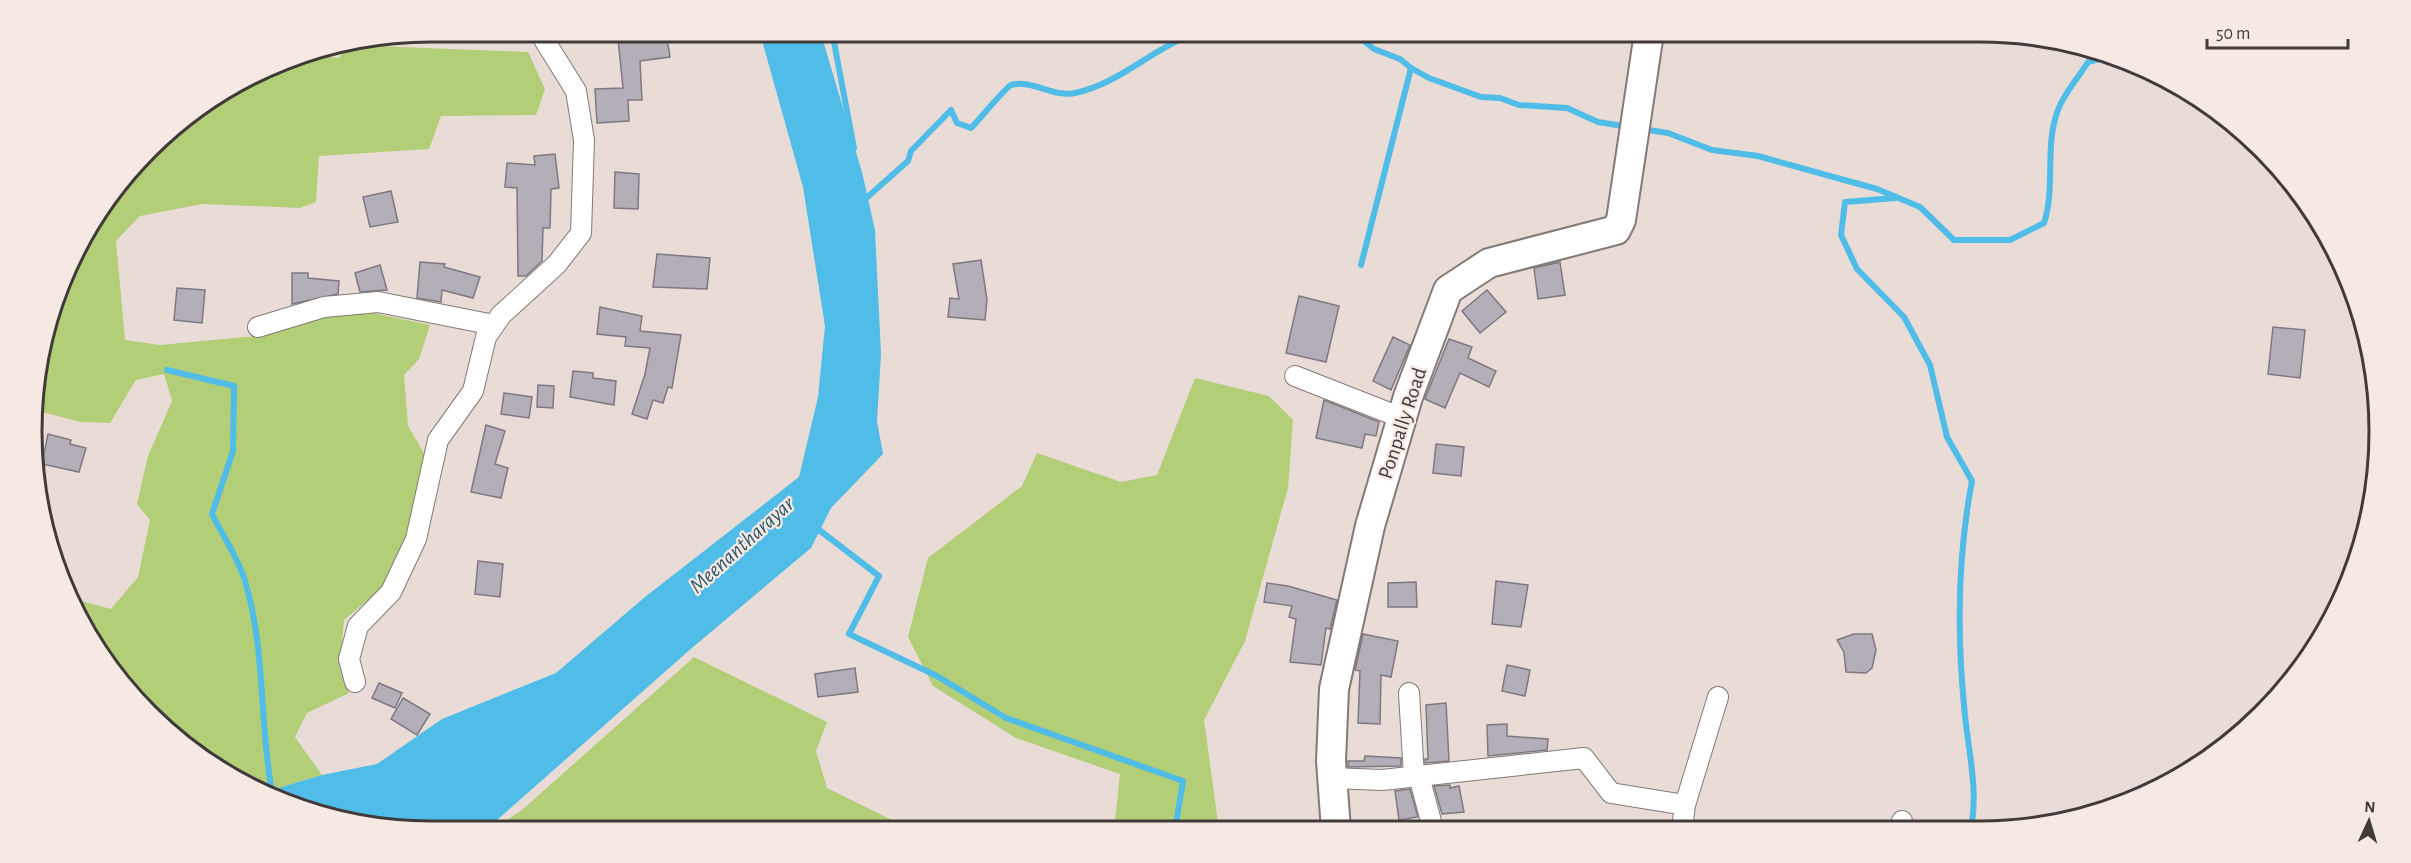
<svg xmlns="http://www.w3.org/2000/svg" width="2411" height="863" viewBox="0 0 2411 863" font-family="'Alegreya Sans',sans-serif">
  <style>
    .green { fill: #b2ce77 }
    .water { fill: #50bce8 }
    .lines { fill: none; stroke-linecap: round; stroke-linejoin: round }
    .stream { stroke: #50bce8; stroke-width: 6 }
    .building { fill: #b4aeb8; stroke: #7e7882; stroke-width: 1.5 }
    .minor-casing { stroke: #847974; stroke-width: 22 }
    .secondary-casing { stroke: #847974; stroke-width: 32 }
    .minor { stroke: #fff; stroke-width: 20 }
    .secondary { stroke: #fff; stroke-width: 28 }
    .labels { text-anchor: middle; stroke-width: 4.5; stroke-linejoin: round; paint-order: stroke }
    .street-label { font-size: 21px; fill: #403b39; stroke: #f6e9e3 }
    .water-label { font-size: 22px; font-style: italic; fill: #2b586b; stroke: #f6e9e3 }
    .rim { fill: none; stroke: #403b39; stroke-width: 3 }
  </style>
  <rect width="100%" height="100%" fill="#e9dcd6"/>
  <!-- green -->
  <g class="green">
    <polygon points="347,45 528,52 545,89 536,115 441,116 429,149 319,156 316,202 300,208 202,204 140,216 116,241 125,340 160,345 267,335 311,318 368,312 430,325 419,359 404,375 408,426 428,460 414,523 383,587 344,620 340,662 349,693 307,713 295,737 322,775 268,791 209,764 148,714 99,654 74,599 111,609 138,577 150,520 137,504 148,456 172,401 164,374 136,380 110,423 81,422 34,410 35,380 73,254 114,188 168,131 279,62 305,54 339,58"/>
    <polygon points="1195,378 1269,396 1293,420 1288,488 1245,641 1204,720 1219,830 1114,830 1120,774 1016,738 933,686 908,637 928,558 1022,486 1037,453 1121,482 1157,475"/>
    <polygon points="694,657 827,722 816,751 827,788 912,830 491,831 522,810"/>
  </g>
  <!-- water -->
  <polygon class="water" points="761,37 822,37 862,172 875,230 881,354 877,421 883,454 831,508 811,548 693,647 488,828 431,831 328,818 268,791 322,775 377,764 442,719 556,673 645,597 799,477 818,397 825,326 803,187"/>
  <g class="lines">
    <!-- stream -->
    <g class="stream">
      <polyline points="1355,34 1374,49 1400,59 1411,68 1429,78 1481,97 1500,98 1519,105 1567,108 1598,122 1629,127"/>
      <polyline points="833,37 854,148"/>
      <path d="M1642,129L1668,133L1712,150L1758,156L1877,189L1920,207L1954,240H2010L2044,223C2056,186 2044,146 2058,110C2064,93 2079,77 2088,62L2111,56"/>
      <path d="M1895,198L1845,202L1841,235L1857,269L1904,317L1930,365L1947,437L1972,481C1958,554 1957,632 1964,705C1967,746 1979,788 1971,828"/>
      <path d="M863,201L908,161L911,151L951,110L957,123L971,128C978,121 1006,87 1011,85C1032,79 1054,98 1075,93C1118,84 1150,51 1190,35"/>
      <polyline points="1361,265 1411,68"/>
      <path d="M167,370L234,386L233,451L212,514C223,536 238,558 245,581C266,650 259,723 272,792"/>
      <polyline points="814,526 879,576 849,634 937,676 1006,718 1183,781 1175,830"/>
      <polyline points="487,820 500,831"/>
    </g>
  </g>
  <!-- building -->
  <g class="building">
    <polygon points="667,38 670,57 640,61 642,100 628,100 629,121 597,123 595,89 623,88 618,39"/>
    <polygon points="555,154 559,188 551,189 550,228 543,228 542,261 526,276 518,276 517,188 505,187 507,163 535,165 534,156"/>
    <polygon points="615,172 639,174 638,209 614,208"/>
    <polygon points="391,191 398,222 370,227 363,197"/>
    <polygon points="657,254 710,258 707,289 653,287"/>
    <polygon points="981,260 987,300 985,320 948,317 950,298 959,299 953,264"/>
    <polygon points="420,262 445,264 444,267 480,277 473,298 442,290 441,302 417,298"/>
    <polygon points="1560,262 1565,295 1538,299 1534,268"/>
    <polygon points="380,265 387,290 360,292 355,273"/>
    <polygon points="292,273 308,273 308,278 339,281 338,294 292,304"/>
    <polygon points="177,288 205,290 202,323 174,320"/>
    <polygon points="1487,290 1506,312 1480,333 1462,311"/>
    <polygon points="1299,296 1339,306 1326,362 1286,353"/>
    <polygon points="600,307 642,316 640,331 681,335 672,388 668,387 663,403 653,400 647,419 632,414 645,374 650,348 625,346 626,337 597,334"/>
    <polygon points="2273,327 2305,330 2300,378 2268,374"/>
    <polygon points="1393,337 1410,345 1391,390 1373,381"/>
    <polygon points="1449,339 1472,347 1468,358 1496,371 1489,387 1460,373 1445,408 1425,399"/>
    <polygon points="573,371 593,373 593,378 616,381 614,405 570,397"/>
    <polygon points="538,385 554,386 553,408 537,407"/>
    <polygon points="504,393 532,397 529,418 501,414"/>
    <polygon points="1324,400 1379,422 1376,436 1365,434 1362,448 1316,438"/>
    <polygon points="486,425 505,431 495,464 508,468 501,498 471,492"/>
    <polygon points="48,434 71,440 70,444 86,448 79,472 42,464"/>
    <polygon points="1436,444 1464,447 1461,476 1433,473"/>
    <polygon points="478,561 503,564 500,597 475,594"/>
    <polygon points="1496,581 1528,585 1521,627 1492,624"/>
    <polygon points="1416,582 1417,607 1388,607 1388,583"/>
    <polygon points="1267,583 1288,586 1337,600 1330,629 1326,628 1321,665 1290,662 1296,619 1289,617 1292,606 1264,602"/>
    <polygon points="1363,634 1398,641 1391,677 1381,675 1380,724 1358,723 1360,671 1355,670"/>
    <polygon points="1854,634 1872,634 1876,650 1872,668 1866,673 1846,672 1844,652 1837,640"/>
    <polygon points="1507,665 1530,670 1525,696 1502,691"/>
    <polygon points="855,668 858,692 818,697 815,674"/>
    <polygon points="379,683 402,693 395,708 372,698"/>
    <polygon points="403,698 430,714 417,735 391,719"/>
    <polygon points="1446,703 1449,761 1425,763 1425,759 1428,759 1426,705"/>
    <polygon points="1507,724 1507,736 1548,739 1547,750 1488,756 1487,725"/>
    <polygon points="1365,756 1401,758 1401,766 1348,767 1348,761 1364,761"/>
    <polygon points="1450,785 1450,788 1459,786 1464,812 1442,814 1434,786"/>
    <polygon points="1410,789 1418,817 1399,820 1395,791"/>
  </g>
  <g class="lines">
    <!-- minor casing -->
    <g class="minor-casing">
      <g id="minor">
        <polyline points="258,327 324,307 378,302 494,325"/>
        <polyline points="1295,376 1402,418"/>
        <polyline points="355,682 349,659 358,626 391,592 416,539 438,440 473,391 486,337 501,315 557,264 581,233 584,140 576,91 543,38"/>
        <polyline points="1409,693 1414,776"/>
        <polyline points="1419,776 1433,829"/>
        <polyline points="1332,778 1382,780 1584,758 1611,793 1685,805"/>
        <polyline points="1902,821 1903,828"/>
        <polyline points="1682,829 1685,805 1718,697"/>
      </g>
    </g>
    <!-- secondary casing -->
    <g class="secondary-casing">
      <polyline id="secondary" points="1336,830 1331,761 1334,689 1370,526 1408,397 1448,290 1489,263 1616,230 1621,220 1649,33"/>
    </g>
    <!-- minor -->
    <use href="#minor" class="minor"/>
    <!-- secondary -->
    <use href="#secondary" class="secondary"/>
  </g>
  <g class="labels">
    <!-- street labels -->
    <g class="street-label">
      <text transform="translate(1402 423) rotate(-72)" y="7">Ponpally Road</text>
    </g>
    <!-- water labels -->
    <g class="water-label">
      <text transform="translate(741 544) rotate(-42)" y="8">Meenantharayar</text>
    </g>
  </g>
  <!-- crop -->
  <path d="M0 0H2411V863H0ZM431 42H1980A389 389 0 0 1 2369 431V432A389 389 0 0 1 1980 821H431A389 389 0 0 1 42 432V431A389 389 0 0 1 431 42Z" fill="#f6e9e3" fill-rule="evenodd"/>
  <path class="rim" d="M431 42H1980A389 389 0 0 1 2369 431V432A389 389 0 0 1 1980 821H431A389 389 0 0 1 42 432V431A389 389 0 0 1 431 42Z"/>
  <!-- north arrow -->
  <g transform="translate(2369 821) rotate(4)" stroke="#f6e9e3" stroke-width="4.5" paint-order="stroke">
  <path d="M0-4.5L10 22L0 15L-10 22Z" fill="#403b39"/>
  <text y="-9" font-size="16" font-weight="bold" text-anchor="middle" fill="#403b39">N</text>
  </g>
  <!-- scale -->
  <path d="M2207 39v9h141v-9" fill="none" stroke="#403b39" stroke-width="3"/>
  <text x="2216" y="39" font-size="18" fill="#403b39" stroke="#f6e9e3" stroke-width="4.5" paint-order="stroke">50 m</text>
</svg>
